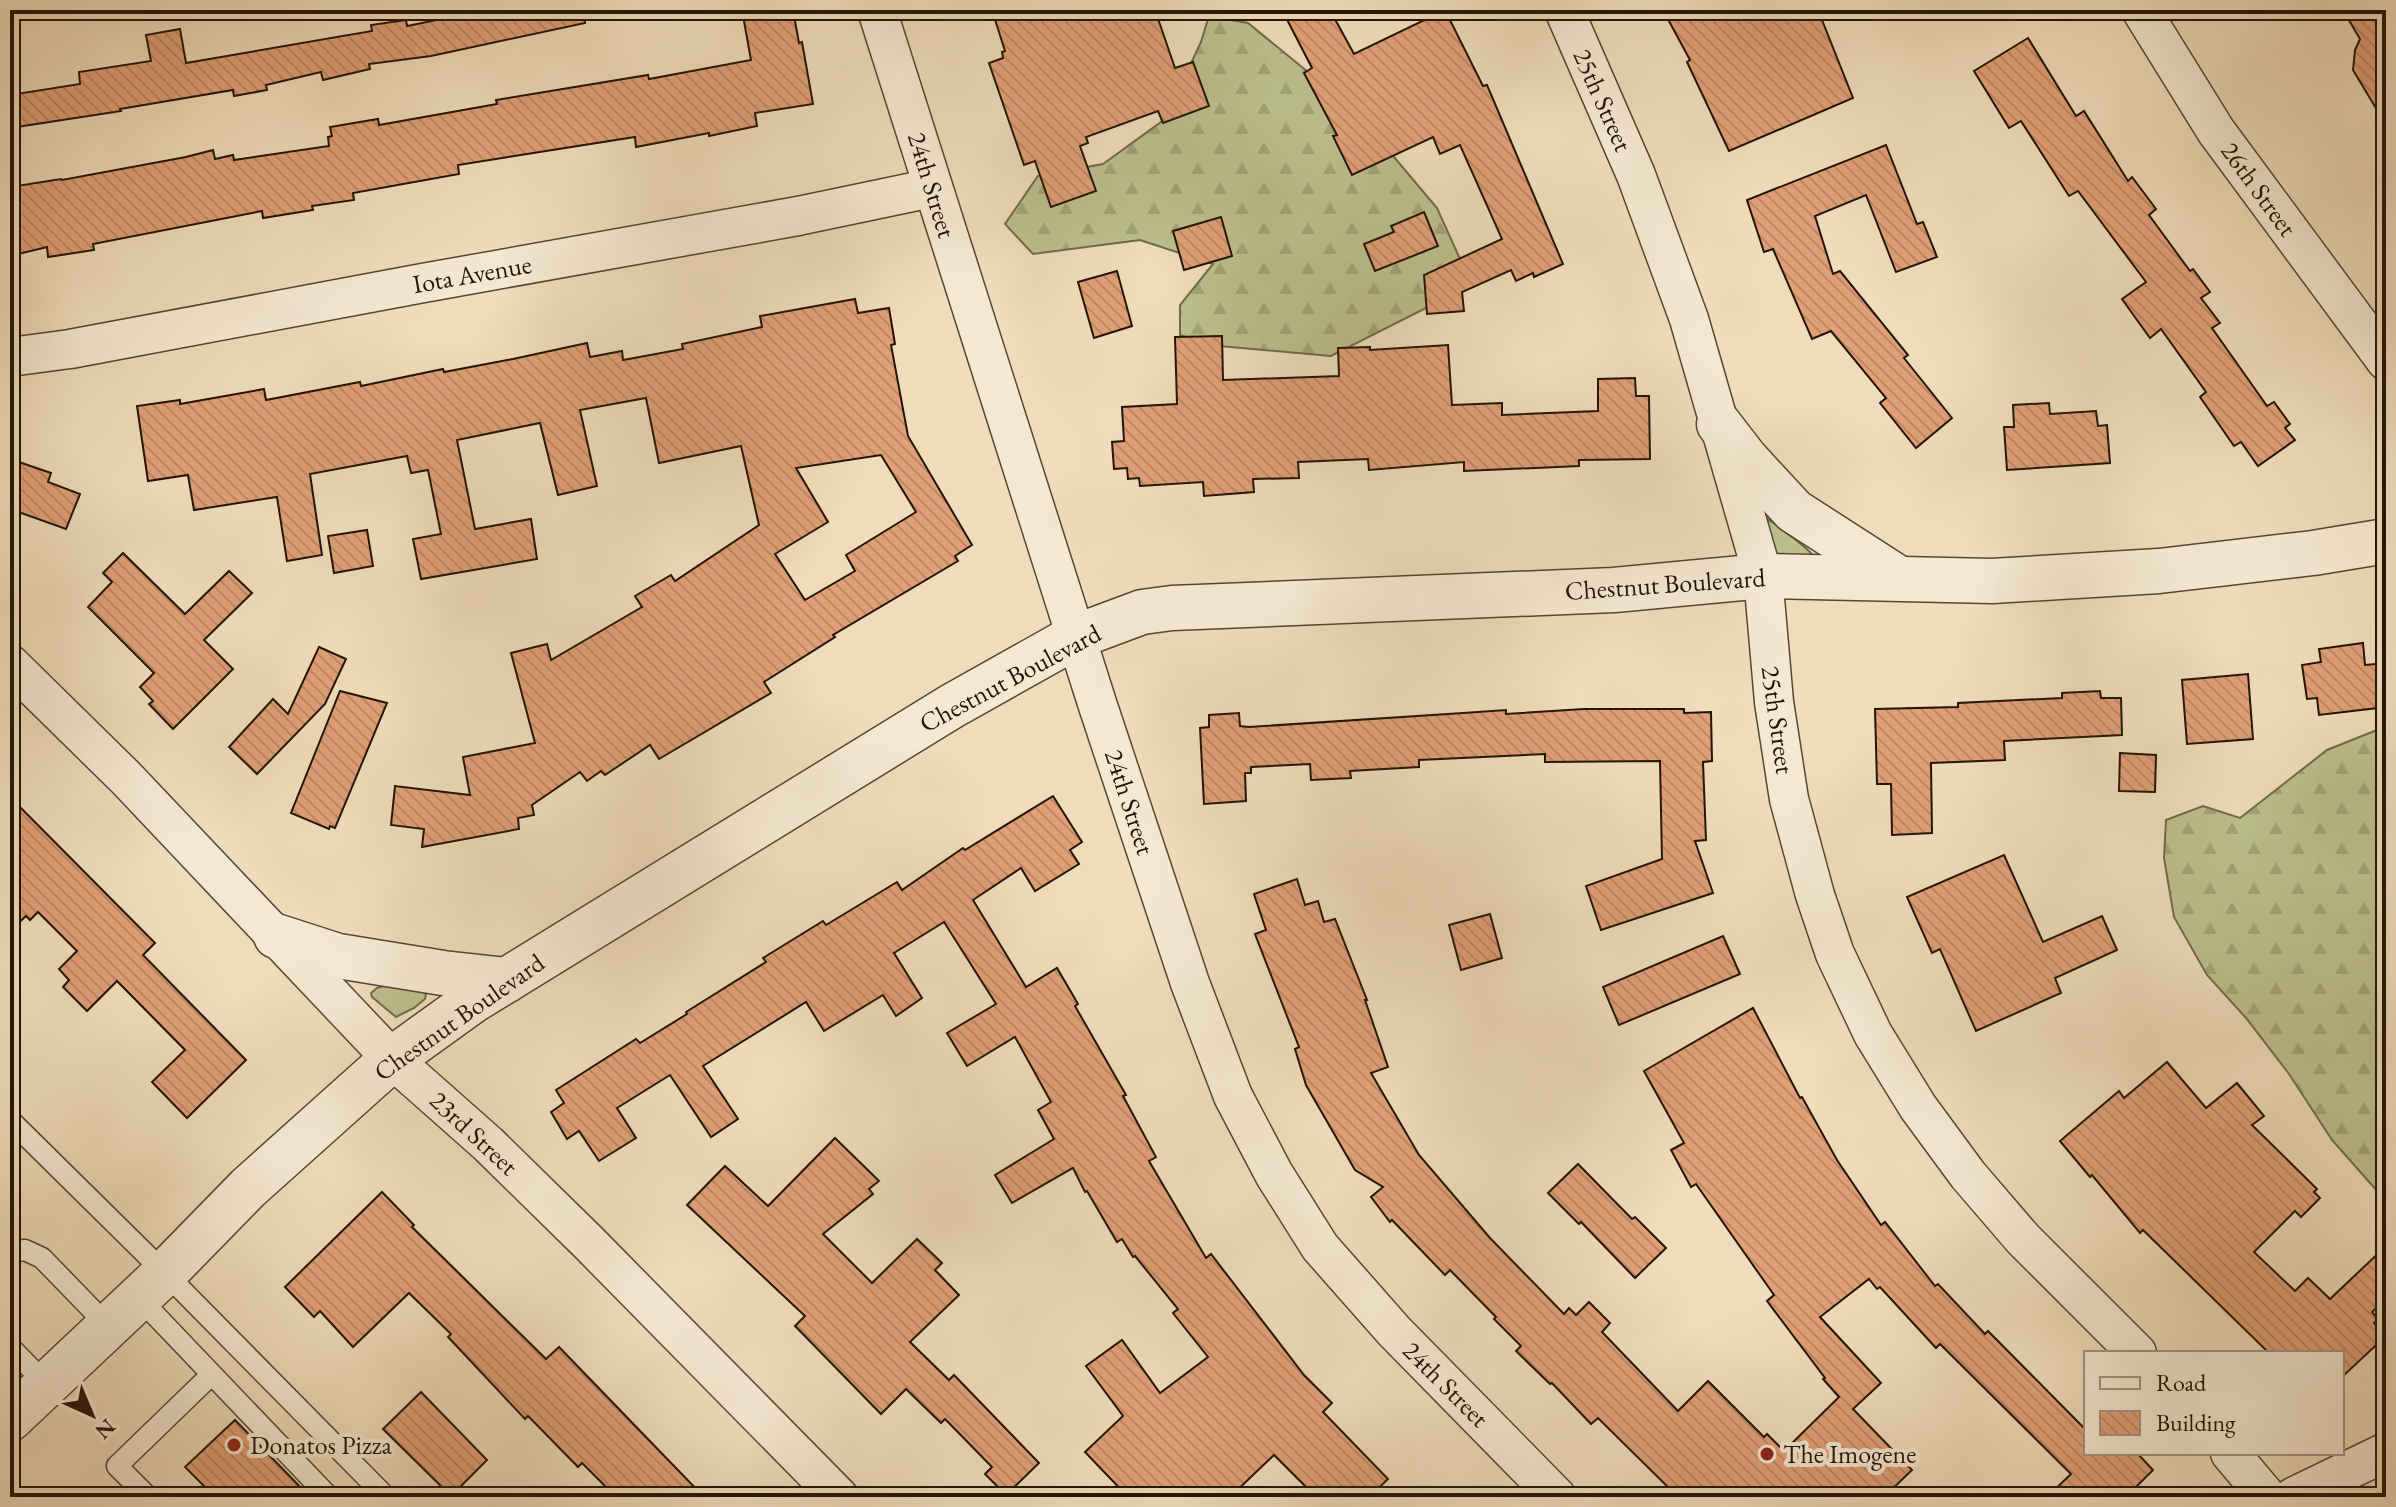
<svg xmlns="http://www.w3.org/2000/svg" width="2396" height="1507" viewBox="0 0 2396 1507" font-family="'EB Garamond',serif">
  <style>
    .green { fill: #bcbf8d; stroke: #6f6a4a; stroke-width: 2 }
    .forest { fill: url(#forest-firs); stroke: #6f6a4a; stroke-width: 2 }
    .building { fill: url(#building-back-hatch); stroke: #221407; stroke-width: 2; fill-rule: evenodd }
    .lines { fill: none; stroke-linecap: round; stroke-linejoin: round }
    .service-casing { stroke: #554634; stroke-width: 23 }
    .minor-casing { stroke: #554634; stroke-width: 41 }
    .tertiary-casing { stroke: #554634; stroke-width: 47 }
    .service { stroke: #f5e8d2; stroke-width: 20 }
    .minor { stroke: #f5e8d2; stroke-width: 38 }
    .tertiary { stroke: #f5e8d2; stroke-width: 44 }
    .poi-dot { fill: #8f2418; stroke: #f5e8d2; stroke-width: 3 }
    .labels { text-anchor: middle; stroke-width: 8; stroke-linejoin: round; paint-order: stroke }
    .street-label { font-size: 26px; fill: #221407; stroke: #f5e8d2 }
    .poi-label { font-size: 26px; fill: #221407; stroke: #f5e8d2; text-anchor: start }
  </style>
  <defs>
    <pattern id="forest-firs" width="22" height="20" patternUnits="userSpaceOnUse" patternTransform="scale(2)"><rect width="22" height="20" fill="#bcbf8d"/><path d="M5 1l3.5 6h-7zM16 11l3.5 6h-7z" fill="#a1a378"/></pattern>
    <pattern id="building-back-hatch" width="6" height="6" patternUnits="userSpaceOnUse" patternTransform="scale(2)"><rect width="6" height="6" fill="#e09f76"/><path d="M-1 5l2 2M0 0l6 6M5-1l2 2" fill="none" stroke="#c08865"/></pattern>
  </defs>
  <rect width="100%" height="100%" fill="#efdcba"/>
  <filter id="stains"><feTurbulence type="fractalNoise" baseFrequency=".0025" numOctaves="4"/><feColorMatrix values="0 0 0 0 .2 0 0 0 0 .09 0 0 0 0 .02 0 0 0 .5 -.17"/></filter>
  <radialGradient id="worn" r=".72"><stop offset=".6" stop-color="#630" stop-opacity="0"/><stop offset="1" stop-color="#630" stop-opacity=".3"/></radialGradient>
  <!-- green -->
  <g class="green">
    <path d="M1764,517C1774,522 1803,545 1811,553L1809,558L1770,554Z"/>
    <polygon points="383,986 421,991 426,994 425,999 414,1008 396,1017 372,997 371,993 377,988"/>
  </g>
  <!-- forest -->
  <g class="forest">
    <polygon points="1209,16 1248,23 1319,81 1373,132 1437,208 1460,259 1434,304 1331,356 1208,345 1180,335 1180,305 1213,264 1140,240 1033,254 1005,224 1038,176 1103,164 1165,119 1201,42"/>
    <polygon points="2386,724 2386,1201 2332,1140 2289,1074 2246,1018 2207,975 2174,917 2164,858 2166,820 2203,806 2240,818 2327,750 2377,730"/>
  </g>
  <!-- building -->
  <g class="building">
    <polygon points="486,10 583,10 585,23 431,56 369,64 370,69 323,80 321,72 266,85 267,90 234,96 233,90 120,109 121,111 10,128 10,95 80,84 79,72 151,61 146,35 180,29 186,63 372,31 371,25 406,20 407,26"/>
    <polygon points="742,10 793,10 799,43 802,42 813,104 755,113 757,126 709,136 709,133 636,147 635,137 458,165 459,174 353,193 354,200 312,206 313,210 263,218 262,211 93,244 94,250 48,257 47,247 10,256 10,187 61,179 62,180 186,157 213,150 215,159 233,155 234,160 329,146 328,137 332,136 330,127 378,119 379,125 497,104 496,100 648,75 649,79 751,60"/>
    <polygon points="992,10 1155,10 1175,68 1193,62 1209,106 1163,123 1158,111 1086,137 1088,143 1080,146 1096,191 1051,207 1035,161 1024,165 989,63 1003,58 1002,52 1005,51"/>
    <polygon points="1282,10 1330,10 1354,54 1445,10 1483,86 1487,85 1563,264 1534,277 1533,273 1516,281 1511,270 1462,292 1464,311 1427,314 1424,275 1502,239 1460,145 1440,154 1433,137 1352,175 1333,136 1337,135 1304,73 1312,68"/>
    <polygon points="1663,10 1818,10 1853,98 1729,151 1687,62 1690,60"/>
    <polygon points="2343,10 2386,10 2386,125 2353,70 2355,50 2360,39"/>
    <polygon points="2028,38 2076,116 2084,111 2128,181 2132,177 2156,209 2149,215 2190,271 2193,269 2210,292 2201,298 2220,323 2212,328 2267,406 2274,402 2290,424 2285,428 2295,440 2258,466 2241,442 2234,446 2200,397 2206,392 2161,329 2150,338 2122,299 2146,282 2078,191 2069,196 2021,121 2009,128 1974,71"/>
    <polygon points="1886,145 1917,224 1923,222 1937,257 1896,272 1866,195 1815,216 1833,274 1840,271 1908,355 1904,358 1952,418 1916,448 1880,403 1886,398 1831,331 1812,339 1773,249 1764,252 1747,200"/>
    <polygon points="1424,212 1438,246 1375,271 1364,244 1394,232 1391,226"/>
    <polygon points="1221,217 1232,256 1184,270 1173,231"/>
    <polygon points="1117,271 1132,326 1094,338 1078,282"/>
    <path d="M855,299L858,313L889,308L895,344L891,345L908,436L972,545L955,556L958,561L833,635L835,637L764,682L771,693L659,759L650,745L605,775L601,771L587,781L580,772L532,805L534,815L518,818L519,829L422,847L424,829L391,825L395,786L470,795L463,757L535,743L511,653L547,644L551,660L642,607L635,596L671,575L675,581L759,525L741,446L659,463L646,398L580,410L597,486L558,495L540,423L457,440L475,529L531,519L537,559L421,579L413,539L441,534L428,470L411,473L407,456L310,474L322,555L287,561L277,497L194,510L188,475L148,481L137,406L180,400V404L264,389L266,400L360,382L361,386L443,369L444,372L513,359L587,343L590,357L622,351L623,360L683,349L682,344L762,327L760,316ZM881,455L916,512L846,555L855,571L805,600L775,554L828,522L796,468Z"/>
    <polygon points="1222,336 1223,380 1339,376 1338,348 1370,347 1370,350 1448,345 1452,405 1502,403 1502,415 1598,411 1598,379 1635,378 1636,396 1649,396 1650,459 1579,460 1579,466 1464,471 1464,462 1369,470 1368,459 1298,462 1299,478 1253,479 1254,492 1204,496 1203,482 1140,486 1139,478 1128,479 1127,468 1114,469 1112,442 1124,441 1122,407 1177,404 1175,337"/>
    <polygon points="2049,403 2050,414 2096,411 2098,426 2107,425 2110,463 2007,470 2004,427 2014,427 2013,405"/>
    <polygon points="10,459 51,473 48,482 80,494 66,529 10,509"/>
    <polygon points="367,530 373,566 334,573 328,536"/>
    <polygon points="123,553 185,614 229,571 252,593 204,640 233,669 173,729 149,704 153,701 140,687 154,673 88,607 112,582 103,573"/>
    <polygon points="2363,643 2365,665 2386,663 2386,707 2319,715 2317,698 2307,699 2302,665 2321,662 2319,649"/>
    <polygon points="319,647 346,659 325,704 257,774 229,747 273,699 288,714"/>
    <polygon points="2248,674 2253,739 2187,744 2182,680"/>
    <polygon points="340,691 387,703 335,828 330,826 329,829 291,813"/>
    <polygon points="2100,691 2101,698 2121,698 2122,735 2004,741 2005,760 1931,763 1932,833 1892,835 1891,784 1877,784 1875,709 1958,707 1958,703 2062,698 2062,693"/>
    <polygon points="1584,709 1684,709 1684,713 1711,712 1712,761 1703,762 1706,840 1695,841 1713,893 1601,930 1586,886 1662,859 1660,761 1545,762 1545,754 1419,760 1419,767 1350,771 1351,778 1311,780 1310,764 1251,767 1251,773 1245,773 1246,801 1204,804 1200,728 1209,727 1209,715 1239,713 1240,726 1249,727 1463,713 1506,710 1506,714"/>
    <polygon points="2120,753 2156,755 2155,792 2119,791"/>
    <polygon points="1053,796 1082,842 1070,850 1079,864 1035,891 1021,868 973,900 1026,987 1057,968 1078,1004 1075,1006 1126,1095 1123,1096 1156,1157 1149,1161 1206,1258 1211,1254 1304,1375 1332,1403 1323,1412 1388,1479 1369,1497 1316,1497 1274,1455 1230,1497 1128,1497 1085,1452 1123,1416 1086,1366 1122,1340 1160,1393 1208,1357 1173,1313 1178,1309 1135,1256 1133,1257 1122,1239 1117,1242 1087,1191 1085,1192 1073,1168 1012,1203 995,1175 1054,1139 1038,1110 1051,1102 1015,1037 967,1066 947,1033 996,1004 944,922 894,953 922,998 896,1016 883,995 824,1031 806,1002 703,1066 738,1119 711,1137 670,1075 617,1108 636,1138 599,1161 579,1131 567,1139 551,1112 564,1103 556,1090 636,1039 640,1043 687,1014 686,1012 766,962 763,958 823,921 826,925 897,882 902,890 963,848 965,850"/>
    <polygon points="10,797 155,943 143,955 246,1060 187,1118 152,1082 185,1050 117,981 87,1011 63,987 69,980 59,969 77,951 38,912 30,920 26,916 10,931"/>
    <polygon points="2004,855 2043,942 2102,916 2117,950 2055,978 2061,993 1976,1031 1940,949 1932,953 1907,897"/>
    <polygon points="1297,879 1305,905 1318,901 1324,922 1335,919 1367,1000 1365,1000 1388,1067 1371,1073 1419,1155 1490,1238 1564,1314 1569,1308 1576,1315 1589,1302 1610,1323 1602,1332 1678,1411 1708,1381 1764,1437 1767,1434 1784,1451 1839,1397 1823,1379 1825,1378 1767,1301 1774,1295 1696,1184 1691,1187 1671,1150 1684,1143 1644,1071 1753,1008 1800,1098 1802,1097 1837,1160 1881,1225 1885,1222 1935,1286 1938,1284 1985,1334 1988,1331 2086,1430 2086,1453 2137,1453 2153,1470 2126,1497 2047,1497 2071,1474 1940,1344 1936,1348 1880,1287 1877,1289 1869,1279 1820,1317 1881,1383 1853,1409 1912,1470 1884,1497 1678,1497 1598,1418 1591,1424 1552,1383 1550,1384 1516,1351 1521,1346 1494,1319 1496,1317 1450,1270 1445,1275 1392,1220 1390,1222 1371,1197 1383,1187 1355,1170 1306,1085 1295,1049 1299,1047 1255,934 1266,930 1254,894"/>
    <polygon points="1490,914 1502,958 1461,970 1449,925"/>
    <polygon points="1723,936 1740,974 1619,1025 1603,987"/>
    <polygon points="2167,1062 2206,1108 2237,1083 2264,1116 2252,1125 2317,1189 2314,1192 2320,1198 2301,1217 2295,1211 2254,1252 2295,1291 2308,1278 2330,1299 2386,1246 2386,1299 2372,1312 2378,1319 2374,1323 2386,1336 2342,1377 2342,1353 2269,1353 2143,1230 2140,1233 2092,1175 2090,1177 2060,1141 2119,1091 2124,1098"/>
    <polygon points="835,1138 879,1181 869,1189 873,1194 823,1234 872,1283 917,1239 942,1263 935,1270 959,1295 910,1342 949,1380 954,1375 1039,1463 1006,1495 985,1474 992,1467 945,1419 941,1423 906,1389 881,1414 795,1326 805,1316 687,1205 725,1166 768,1206"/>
    <polygon points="1578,1164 1632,1219 1635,1217 1666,1248 1635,1278 1581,1222 1579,1224 1548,1193"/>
    <polygon points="382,1192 414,1225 412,1227 546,1359 559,1347 704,1497 616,1497 582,1463 578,1467 528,1416 525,1419 448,1337 451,1334 409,1293 353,1347 320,1311 314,1317 285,1287"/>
    <polygon points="421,1392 487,1460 451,1496 383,1429"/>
    <polygon points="235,1420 310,1497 215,1497 185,1467"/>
  </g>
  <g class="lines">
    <!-- service casing -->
    <g class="service-casing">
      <g id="service">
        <polyline points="10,1120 165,1273 386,1497"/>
        <polyline points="10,1252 25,1250 42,1258 108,1326"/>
        <polyline points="139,1298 329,1497"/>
        <polyline points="10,1347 47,1385"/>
        <polyline points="148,1497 117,1466 211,1375"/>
      </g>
    </g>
    <!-- minor casing -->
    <g class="minor-casing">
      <g id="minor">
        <polyline points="877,10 1097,703 1190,983 1233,1096 1274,1174 1320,1247 1394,1331 1557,1497"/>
        <polyline points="1564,10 1636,175 1689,319 1763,576 1774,702 1789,799 1815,895 1835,954 1873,1034 1918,1107 1968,1175 2023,1239 2137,1353"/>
        <polyline points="2141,10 2216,131 2386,361"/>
        <polyline points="10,357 70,349 423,283 798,216 932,188"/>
        <polyline points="10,664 127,779 392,1059 488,1144 588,1242 839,1497"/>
        <polyline points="2230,1453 2267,1497"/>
        <polyline points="2293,1497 2386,1452"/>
      </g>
    </g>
    <!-- tertiary casing -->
    <g class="tertiary-casing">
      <g id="tertiary">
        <polyline points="1719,424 1746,459 1794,511 1898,578"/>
        <polyline points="276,936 338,956 443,973 507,980"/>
        <polyline points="10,1419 165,1273 248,1188 392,1059 474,1000 952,706 1075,637 1142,612 1172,608 1614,590 1763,576 1992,581 2159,571 2313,553 2386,541"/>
      </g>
    </g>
    <!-- service -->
    <use href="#service" class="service"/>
    <!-- minor -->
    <use href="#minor" class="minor"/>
    <!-- tertiary -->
    <use href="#tertiary" class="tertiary"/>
  </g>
  <!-- markers -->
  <g class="poi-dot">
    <circle cx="234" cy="1445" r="8"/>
    <circle cx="1767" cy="1454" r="8"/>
  </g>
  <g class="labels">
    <!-- street labels -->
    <g class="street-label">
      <text transform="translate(1603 100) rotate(66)" y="9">25th Street</text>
      <text transform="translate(932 185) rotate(73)" y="9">24th Street</text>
      <text transform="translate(2259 189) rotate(54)" y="9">26th Street</text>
      <text transform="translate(472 274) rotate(-10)" y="9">Iota Avenue</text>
      <text transform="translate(1665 584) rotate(-4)" y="9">Chestnut Boulevard</text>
      <text transform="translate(1010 678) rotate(-28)" y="9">Chestnut Boulevard</text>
      <text transform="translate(1778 720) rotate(82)" y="9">25th Street</text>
      <text transform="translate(1130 802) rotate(72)" y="9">24th Street</text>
      <text transform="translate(459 1017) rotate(-35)" y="9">Chestnut Boulevard</text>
      <text transform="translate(474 1133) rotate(43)" y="9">23rd Street</text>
      <text transform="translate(1446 1384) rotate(45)" y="9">24th Street</text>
    </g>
    <!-- poi labels -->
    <g class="poi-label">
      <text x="250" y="1454">Donatos Pizza</text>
      <text x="1783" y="1463">The Imogene</text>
    </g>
  </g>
  <!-- margin -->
  <rect width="2396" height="1507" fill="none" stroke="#efdcba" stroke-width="40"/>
  <rect x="12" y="12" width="2372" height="1483" fill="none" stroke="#221407" stroke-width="4"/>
  <rect x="20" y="20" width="2356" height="1467" fill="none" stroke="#221407" stroke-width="2"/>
  <!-- legend -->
  <rect x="2084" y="1351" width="260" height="104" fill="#f5e8d2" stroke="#a19381" stroke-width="2"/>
  <rect x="2100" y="1377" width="40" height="12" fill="#f5e8d2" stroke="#a19381" stroke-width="2"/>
  <text x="2156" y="1391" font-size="24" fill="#221407">Road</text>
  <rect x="2100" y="1411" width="40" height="24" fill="url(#building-back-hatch)" stroke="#a19381" stroke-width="2"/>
  <text x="2156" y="1431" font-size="24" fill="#221407">Building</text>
  <!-- north arrow -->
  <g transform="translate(92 1415) rotate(136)" stroke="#f5e8d2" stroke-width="6" paint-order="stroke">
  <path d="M0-6L14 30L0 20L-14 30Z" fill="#221407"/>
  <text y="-12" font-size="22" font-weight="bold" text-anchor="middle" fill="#221407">N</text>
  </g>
  <rect width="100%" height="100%" filter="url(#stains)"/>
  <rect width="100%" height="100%" fill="url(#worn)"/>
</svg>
